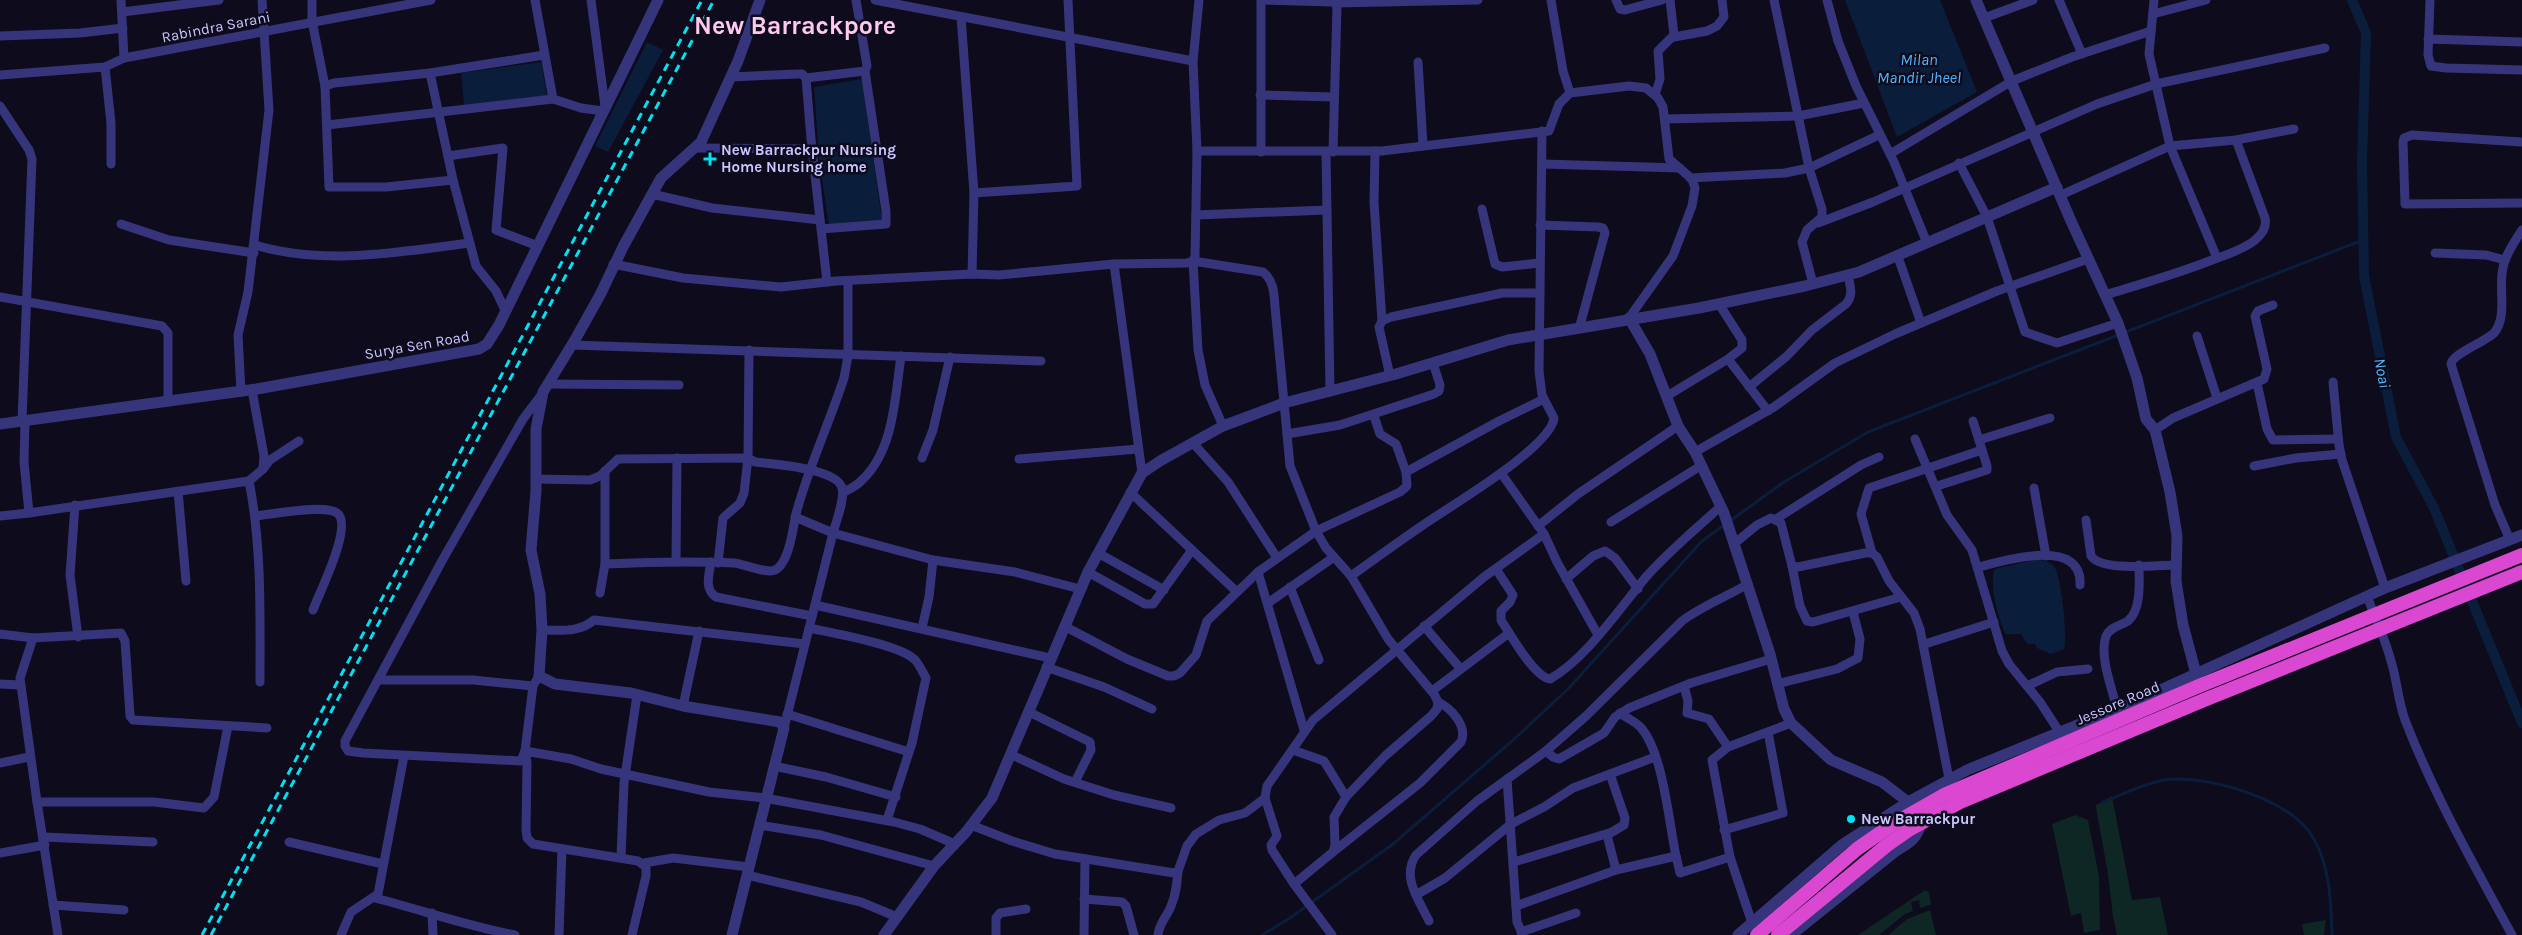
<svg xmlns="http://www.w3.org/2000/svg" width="2522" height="935" viewBox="0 0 2522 935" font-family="Karla,sans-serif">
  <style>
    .green { fill: #0e2624 }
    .water { fill: #0a1e3c }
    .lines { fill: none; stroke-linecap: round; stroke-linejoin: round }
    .stream { stroke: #0a1e3c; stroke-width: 3 }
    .canal { stroke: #0a1e3c; stroke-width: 10 }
    .minor { stroke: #36357b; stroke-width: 9 }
    .tertiary { stroke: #36357b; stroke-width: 11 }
    .trunk { stroke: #da47d0; stroke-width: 14 }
    .rail { stroke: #00e1f1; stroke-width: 3; stroke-dasharray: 8 6; stroke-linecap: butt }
    .poi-dot { fill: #00e1f1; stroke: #0d0b1c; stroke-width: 2 }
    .labels { text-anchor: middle; stroke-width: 5; stroke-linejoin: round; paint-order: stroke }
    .street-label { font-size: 15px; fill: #cac6ff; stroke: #0d0b1c }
    .poi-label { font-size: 15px; font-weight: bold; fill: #cac6ff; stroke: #0d0b1c; text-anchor: start }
    .water-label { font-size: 16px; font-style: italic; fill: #54b6ff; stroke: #0d0b1c }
    .town-label { font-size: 25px; font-weight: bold; fill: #ffc8ed; stroke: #0d0b1c }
  </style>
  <rect width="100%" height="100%" fill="#0d0b1c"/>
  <!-- green -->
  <g class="green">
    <polygon points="2112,796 2132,900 2160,897 2168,935 2117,935 2113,917 2108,874 2096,808 2096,805"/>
    <polygon points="2075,815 2088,820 2099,876 2100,930 2084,933 2081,913 2071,916 2052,824"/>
    <polygon points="1925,890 1929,892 1931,905 1920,908 1919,900 1911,902 1913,911 1905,914 1879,935 1858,935"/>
    <polygon points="1930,910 1936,935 1888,935 1907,919"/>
    <polygon points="2326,920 2324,935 2304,935 2302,924"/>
  </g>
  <!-- water -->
  <g class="water">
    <polygon points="1845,0 1940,0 1977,92 1897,137"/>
    <polygon points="647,42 663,50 608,152 595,146"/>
    <polygon points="541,62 547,96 464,105 461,73"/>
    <polygon points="862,79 882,221 829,227 819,158 814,87"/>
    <path d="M2038,559C2044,561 2051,562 2055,568C2061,578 2068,638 2064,649L2051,654L2037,648L2035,644H2027L2021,634H2006C1999,624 1988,579 1995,569Z"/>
  </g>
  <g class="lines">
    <!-- stream -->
    <g class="stream">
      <path d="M2103,802C2123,794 2143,784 2164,780C2204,774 2281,797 2307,829C2330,858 2331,901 2332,935"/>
      <polyline points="1262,935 1290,918 1393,844 1512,741 1568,689 1702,541 1784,482 1868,432 2363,240"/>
    </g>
    <!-- canal -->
    <polyline class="canal" points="2352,0 2366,33 2362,161 2364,276 2396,437 2434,508 2522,723"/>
    <!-- minor -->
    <g class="minor">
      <polyline points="312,0 312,21 325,86"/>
      <polyline points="535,0 553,99 581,108 603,111"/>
      <polyline points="591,0 605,106"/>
      <polyline points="875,0 1193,61 1197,151"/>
      <polyline points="1261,0 1333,2 1337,6 1333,152"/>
      <polyline points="1551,0 1563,71 1570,93"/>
      <polyline points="1616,0 1620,9 1625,10 1662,0"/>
      <polyline points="1774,0 1809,168 1822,209 1822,217 1807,230 1802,242 1813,284"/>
      <polyline points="1827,0 1838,41 1856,86 1894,162 1927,243"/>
      <polyline points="2059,0 2082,54"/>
      <polyline points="2430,0 2428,55 2431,66 2446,68 2522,70"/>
      <polyline points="1335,3 1478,0"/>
      <polyline points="122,12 219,0"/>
      <polyline points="2153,14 2206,0"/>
      <polyline points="961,17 974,193 1077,186 1068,0"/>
      <polyline points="1984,18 2033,0"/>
      <polyline points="0,36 80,33 123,28"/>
      <polyline points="1674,37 1707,31 1717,26 1724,17 1722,0"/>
      <polyline points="2428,39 2522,42"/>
      <polyline points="124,58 431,0"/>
      <polyline points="1193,61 1199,0"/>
      <polyline points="1418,62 1423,145"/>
      <polyline points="105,67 111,123 111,164"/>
      <polyline points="430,73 453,180 476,266 496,291 505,310"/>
      <polyline points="0,75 105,67 124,58 121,0"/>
      <polyline points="730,77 797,74 802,74 806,78 811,139 827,282"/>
      <polyline points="806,78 865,71 867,66 856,0"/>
      <polyline points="1260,95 1333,97"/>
      <polyline points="1655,95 1660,79 1658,51 1674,35 1670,0"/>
      <polyline points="0,106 29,150 32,159 22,421"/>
      <polyline points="1665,119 1798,116 1864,103"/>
      <polyline points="327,125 553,99"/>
      <polyline points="2522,142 2412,135 2404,138 2403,142 2405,204 2522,203"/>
      <polyline points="695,148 812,149"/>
      <polyline points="1375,151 1374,202 1382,321"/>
      <polyline points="1261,152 1261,0"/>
      <polyline points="1326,152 1330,392"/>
      <polyline points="1890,154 2012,81 2072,57 2151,31"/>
      <polyline points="448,156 503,148 496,230 538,246"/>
      <polyline points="1959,163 1987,217 2025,332 2057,343 2118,323"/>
      <polyline points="1542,164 1680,168"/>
      <polyline points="1690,178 1785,173 1809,168 1879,135"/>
      <polyline points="453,180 386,187 329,187 325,86 334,83 430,73 544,55"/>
      <polyline points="652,194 712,208 820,220"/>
      <polyline points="2061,195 2170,146 2149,54 2154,0"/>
      <polyline points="1482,209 1495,264 1502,267 1539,263"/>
      <polyline points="1196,215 1327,210"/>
      <polyline points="1818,223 1873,202 2097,104 2156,84 2325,48"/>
      <polyline points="121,224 169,240 254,253"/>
      <polyline points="1540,225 1598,227 1603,228 1605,233 1579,329"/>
      <polyline points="821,229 886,224 886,211 865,71"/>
      <path d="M255,245C324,266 399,252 470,243"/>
      <polyline points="2435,253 2486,255 2505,260"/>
      <polyline points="1898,257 1921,323"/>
      <polyline points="2217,258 2170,146 2236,140 2294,129"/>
      <polyline points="613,264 683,278 781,287 836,281 972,274 999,275 1114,264 1187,263 1193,261 1195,256 1197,151 1382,151 1549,131 1559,104 1570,93 1629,86 1646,88 1658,98 1663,107 1669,159 1692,179 1695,188 1692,206 1673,256 1629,318"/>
      <polyline points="1114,264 1142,473"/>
      <polyline points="972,274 974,193"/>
      <path d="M2105,295C2141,284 2177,274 2212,260C2226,255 2242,250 2254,241C2262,234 2267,228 2265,218L2236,140"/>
      <polyline points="0,297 162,326 168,333 168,402"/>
      <polyline points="2197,336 2217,398"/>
      <polyline points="572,345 1041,361"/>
      <path d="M749,350L748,458L755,462C772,464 837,468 842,488C845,500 836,521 833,533L933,560L1015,572L1080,589"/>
      <polyline points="1728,359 1768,411"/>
      <polyline points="1390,376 1379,327 1382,321 1391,317 1502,293 1540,293"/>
      <polyline points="2333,382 2339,445 2342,460 2385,588"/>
      <polyline points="2257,383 2267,429 2273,440 2338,439"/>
      <polyline points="548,384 679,385"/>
      <path d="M1749,387L1787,356L1812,330L1846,304C1854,295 1850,286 1848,275"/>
      <polyline points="241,392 238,335 248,292 269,110 262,0"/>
      <polyline points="1667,396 1728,359 1742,348 1742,340 1719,304"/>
      <path d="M1223,426L1205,385L1198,350L1193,261L1263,272C1274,281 1274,293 1275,307L1290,466L1316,531L1326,548L1351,576L1388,639L1434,694L1438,702L1437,709L1431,716L1385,756L1346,797L1334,817L1335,845L1333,852L1294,884"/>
      <polyline points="2155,430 2173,418 2264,379 2267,369 2255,316 2258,311 2273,305"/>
      <polyline points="1287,434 1340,425 1434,394 1439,391 1440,385 1433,363"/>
      <polyline points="1915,439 1947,515 1972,550 2002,651 2009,664 2040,702 2062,736"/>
      <polyline points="1979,440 2050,418"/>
      <polyline points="1193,443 1228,482 1277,558"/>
      <polyline points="1695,452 1774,407 1835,363 1895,334 1997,291 2088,259"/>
      <polyline points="922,458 933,430 950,357"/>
      <polyline points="1019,459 1138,449"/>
      <polyline points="2254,466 2296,458 2341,454"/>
      <polyline points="263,469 270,460 299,441"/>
      <polyline points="1406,472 1499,421 1544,399"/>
      <polyline points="1501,473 1544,534 1557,562 1598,635"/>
      <polyline points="536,479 590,480 600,476 618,459 748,458 744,493 740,503 723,518 718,563"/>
      <polyline points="249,481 263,469 264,456 252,390"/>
      <polyline points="1937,486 1987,470 1987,466 1973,421"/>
      <polyline points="2034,488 2046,556"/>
      <polyline points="178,491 186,581"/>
      <polyline points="1130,492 1237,592"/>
      <path d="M843,493C849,489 857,486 862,480C894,450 895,397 901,356"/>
      <polyline points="75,505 70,575 78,637"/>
      <path d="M29,513L249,481C262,547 260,614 260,682"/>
      <polyline points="0,516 29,513 24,462 25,421"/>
      <path d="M256,516C272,514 325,504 337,513C354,525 319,593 313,610"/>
      <polyline points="1776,519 1861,465 1879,457"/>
      <path d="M2086,520L2091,556C2102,572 2157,565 2176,565"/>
      <polyline points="1611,522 1702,465"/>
      <polyline points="1538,526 1578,494 1678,426"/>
      <path d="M2510,540L2495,505L2451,364C2452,354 2485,342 2494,333C2508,317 2498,287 2503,268C2505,255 2515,241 2522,230"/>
      <polyline points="1735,543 1757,525 1771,518 1781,523 1792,566 1798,567 1865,553 1872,553 1877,557 1889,581 1914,613 1920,629 1950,784"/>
      <polyline points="1098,553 1164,590"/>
      <polyline points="1872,553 1861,514 1869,488 1982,450"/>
      <polyline points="676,562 677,458"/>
      <path d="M711,562C709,575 704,589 716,597L812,616"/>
      <path d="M605,564C648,562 691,561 734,563C744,564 767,574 775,570C789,564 793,528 796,514C808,468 829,424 844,378L848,356V281"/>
      <polyline points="1792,566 1800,606 1807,621 1813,622 1901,597"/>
      <path d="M1979,567C2005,560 2083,537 2080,585"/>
      <path d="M1496,569L1513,595L1510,602L1501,611V620C1510,634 1534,677 1550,679C1586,659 1619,609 1646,577C1669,551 1696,529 1721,506"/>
      <polyline points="1088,572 1145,604 1153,604 1192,550"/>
      <polyline points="1258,572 1304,730"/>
      <path d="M1351,576C1376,558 1401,540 1426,523C1452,505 1551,447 1554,418L1542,395L1539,371L1542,131"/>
      <polyline points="1566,579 1593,556 1605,551 1615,558 1638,589"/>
      <polyline points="1290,587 1319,660"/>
      <polyline points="600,593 605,564 605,471"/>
      <path d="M2367,596C2375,618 2385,638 2391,661C2397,680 2398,701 2405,720C2434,795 2474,865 2512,935"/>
      <polyline points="1268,603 1334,557"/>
      <polyline points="815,605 1050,658"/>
      <polyline points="1064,626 1127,659 1168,676 1174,676 1180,673 1196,655 1207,621 1258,572 1316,531 1400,492 1407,486 1406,472 1396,444 1380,434 1374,416"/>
      <polyline points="1424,626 1460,668"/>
      <path d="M809,628C832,633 903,645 916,661C920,666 923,673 926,678L912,743L887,820"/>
      <polyline points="922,628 929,597 933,560"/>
      <path d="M542,630C560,630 579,633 594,620L805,644"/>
      <polyline points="0,634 33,638 20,678 37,802 154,802 204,808 214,797 228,726"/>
      <polyline points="33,638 121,633 125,641 130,716 133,720 267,728"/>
      <polyline points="1925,644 1994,622"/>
      <polyline points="1046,667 1104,687 1152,709"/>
      <polyline points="539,676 533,686 525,751 521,761 363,753 348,751 345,746 345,741 443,559 523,419 542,394"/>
      <polyline points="378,680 473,680 533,686"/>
      <polyline points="0,684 20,685"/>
      <polyline points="1777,684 1837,669 1858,658 1860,639 1853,612"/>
      <polyline points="1684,686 1688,701 1687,713 1709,719 1728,747"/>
      <polyline points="2027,686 2057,672 2088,669"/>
      <polyline points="1432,691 1509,633"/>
      <polyline points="683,706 699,631"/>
      <path d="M2117,709C2112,688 2099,657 2106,636C2110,627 2120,626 2128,621C2142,609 2139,581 2139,565"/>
      <polyline points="1029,712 1090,742 1091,750 1075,782"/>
      <path d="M1620,713C1626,718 1637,722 1642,729C1663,754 1669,823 1676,856"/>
      <polyline points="787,714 909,752"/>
      <polyline points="784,728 833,533 795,517"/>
      <polyline points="1293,750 1324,761 1346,797"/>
      <polyline points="1546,751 1553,757 1559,759 1604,733 1615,717 1629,708 1691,683 1771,659"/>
      <polyline points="1012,755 1064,779 1114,795 1171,808"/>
      <polyline points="0,763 29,757"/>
      <polyline points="774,766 826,777 896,797"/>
      <polyline points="1610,774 1625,818 1624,825 1607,835 1616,870"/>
      <polyline points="1507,779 1517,922 1523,935"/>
      <polyline points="37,802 58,935"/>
      <polyline points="759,825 821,835 934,866"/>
      <polyline points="971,825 1012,841 1055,854 1174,873 1178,871 1187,846 1196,834 1219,820 1245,813 1265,798"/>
      <polyline points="1724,830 1783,813 1768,732"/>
      <polyline points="44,837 153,842"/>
      <polyline points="289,842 383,864"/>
      <path d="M1333,852L1420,783L1461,742C1468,726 1451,708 1438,702"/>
      <polyline points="0,853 45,845"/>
      <polyline points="1730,857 1752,923"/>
      <polyline points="621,858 624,783 637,695"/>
      <polyline points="1514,862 1609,833"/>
      <polyline points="644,863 673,858 749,867"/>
      <polyline points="747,875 861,902 897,917"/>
      <polyline points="1416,895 1445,878 1511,824 1544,807 1573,788 1655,757"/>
      <path d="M375,898C422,910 467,926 515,935"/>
      <polyline points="1084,899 1122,902 1126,906 1134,935"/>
      <polyline points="53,905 124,910"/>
      <polyline points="1516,906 1616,870 1676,856 1680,873 1730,857 1712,760 1728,747 1791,723"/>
      <polyline points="432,913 433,935"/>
      <path d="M1429,921C1419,900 1401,877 1416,855L1477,801L1546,751L1586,716L1682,621C1702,606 1726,597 1748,584"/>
      <polyline points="1521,932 1576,913"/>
      <polyline points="341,935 351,912 378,894 404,756"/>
      <polyline points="559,935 562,849"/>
      <polyline points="632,935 646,876 646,867 638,861 533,844 527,838 526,829 527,763 525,751 571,759 601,769 709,792 765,798 894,822 920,829 955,844"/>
      <polyline points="996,935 996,918 1000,913 1026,909"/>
      <polyline points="1084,935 1085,859"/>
      <path d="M1158,935C1159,923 1167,917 1171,906C1176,895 1177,883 1178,871"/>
      <polyline points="1332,935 1294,884 1272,850 1271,845 1277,836 1265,798 1267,786 1313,720 1484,577 1544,534"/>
    </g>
    <!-- tertiary -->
    <g class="tertiary">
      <polyline points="1976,0 2071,221 2118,323 2137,378 2146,419 2155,430 2170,492 2177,536 2176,581 2183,625 2198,681"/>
      <polyline points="1629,318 1650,354 1678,426 1695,452 1724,513 1770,654 1784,709 1791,723 1831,760 1882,782 1908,802"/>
      <polyline points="0,424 257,389 479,349 487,344 499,325 658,0"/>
      <polyline points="732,935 784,728 780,722 683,706 631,693 555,684 539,676 542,630 540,594 531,550 536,491 536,429 543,392 576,338 600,295 624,245 661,178 701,142 738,61 760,0"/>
      <polyline points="884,935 934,866 966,832 992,798 1088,572 1142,473 1160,461 1223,426 1284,403 1396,374 1508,340 1699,308 1805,286 1859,272 2057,187"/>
      <polyline points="1738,935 1843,844 1908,802 1967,770 2134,702 2385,588 2522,535"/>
      <path d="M1791,935L1896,851C1910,843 1918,838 1921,822"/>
    </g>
    <!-- trunk -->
    <g class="trunk">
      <polyline points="1757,935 1857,849 1893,824 1944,795 2199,686 2522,555"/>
      <polyline points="1778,935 1887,845 1910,829 1960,802 2204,700 2522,572"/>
    </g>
    <!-- rail -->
    <g class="rail">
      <polyline points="202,935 702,0"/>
      <polyline points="211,935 714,0"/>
    </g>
  </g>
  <!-- markers -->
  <g class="poi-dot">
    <path d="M707.5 151.5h5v5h5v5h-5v5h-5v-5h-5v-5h5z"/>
    <circle cx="1851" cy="819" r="5"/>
  </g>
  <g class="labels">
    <!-- street labels -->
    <g class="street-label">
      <text transform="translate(216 27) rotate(-11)" y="5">Rabindra Sarani</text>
      <text transform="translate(417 345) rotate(-10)" y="5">Surya Sen Road</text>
      <text transform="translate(2118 703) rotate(-23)" y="5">Jessore Road</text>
    </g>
    <!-- poi labels -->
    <g class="poi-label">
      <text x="721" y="155">New Barrackpur Nursing<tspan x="721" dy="17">Home Nursing home</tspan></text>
      <text x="1861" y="824">New Barrackpur</text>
    </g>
    <!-- water labels -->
    <g class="water-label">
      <text x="1919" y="65">Milan<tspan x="1919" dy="18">Mandir Jheel</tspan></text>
      <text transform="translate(2383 373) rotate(79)" y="6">Noai</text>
    </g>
    <!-- town labels -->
    <g class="town-label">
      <text x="795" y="34">New Barrackpore</text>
    </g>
  </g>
</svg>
